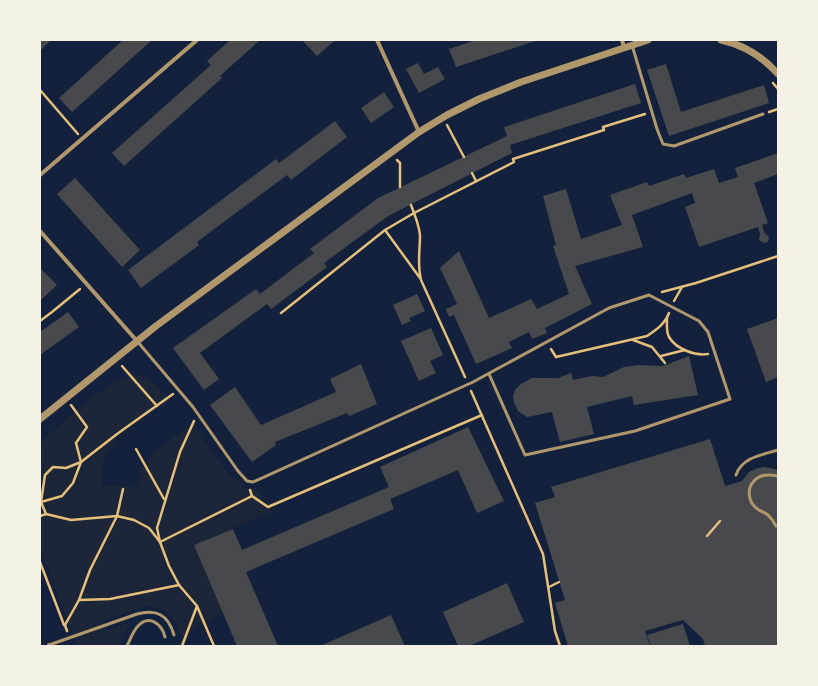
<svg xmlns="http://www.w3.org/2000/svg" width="818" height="686" viewBox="0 0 818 686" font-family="'Space Grotesk',sans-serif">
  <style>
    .green { fill: #1d2539 }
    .building { fill: #48494c }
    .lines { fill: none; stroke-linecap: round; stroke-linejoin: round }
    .path { stroke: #e5c07b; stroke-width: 2.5 }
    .service { stroke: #b1986c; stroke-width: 3 }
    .minor { stroke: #b1986c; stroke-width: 4 }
    .tertiary { stroke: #b1986c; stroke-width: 7 }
  </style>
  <rect width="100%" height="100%" fill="#14213d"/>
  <!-- green -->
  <path class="green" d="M133,375C152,376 158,387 171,400L117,437L105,457L101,472L102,486L138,487L142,469L152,454L192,424L226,471L246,489L255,488L271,512L194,545L210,581L223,613L181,637L174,620L170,615L160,609L153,607L147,606L105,620L108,630L130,622L119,646H77L40,548V442C65,421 102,383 133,375Z"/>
  <!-- building -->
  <g class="building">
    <polygon points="40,40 51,40 40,51"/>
    <polygon points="123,40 152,40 72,112 59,98"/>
    <polygon points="230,40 259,41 220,76 222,78 124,166 112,153 211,65 207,61"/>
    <polygon points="302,40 335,40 317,56"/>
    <polygon points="476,40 538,40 456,67 449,49"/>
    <polygon points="418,63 424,74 438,67 445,79 419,93 406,69"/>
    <polygon points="666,64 681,112 764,85 769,103 669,136 647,70"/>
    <polygon points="635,84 641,103 510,145 512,153 388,216 324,263 327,267 271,309 267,304 200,353 219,379 204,390 173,348 256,289 260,294 314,253 310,249 378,198 507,136 504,127"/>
    <polygon points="384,92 394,107 371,123 361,108"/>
    <polygon points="335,121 347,137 291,180 287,175 197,242 199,245 141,288 128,270 276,159 279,163"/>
    <polygon points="778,153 778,174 754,183 768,223 762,225 764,232 769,237 768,242 764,243 759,240 760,234 758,227 699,247 685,207 695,203 692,193 632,215 643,247 575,266 592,304 545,328 547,333 532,339 529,332 509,342 512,348 476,364 454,315 449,317 446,309 457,304 440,268 459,251 489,318 531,299 537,309 569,294 553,246 556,245 543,196 566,189 581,239 622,225 610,195 647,182 649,186 684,174 686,178 714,169 719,183 738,177 735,168"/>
    <polygon points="75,178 140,250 122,267 57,194"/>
    <polygon points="40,268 57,285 40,301"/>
    <polygon points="417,294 425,311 409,318 411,321 402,325 393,305"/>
    <polygon points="68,312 79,327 40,355 40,332"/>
    <polygon points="778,318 778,377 766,382 747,329"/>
    <polygon points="431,328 443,355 430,361 436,373 419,381 401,341"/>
    <polygon points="689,356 698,395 634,405 632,396 587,407 594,434 560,442 552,412 527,417 518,411 514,402 513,397 515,390 521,384 532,378 558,378 571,373 573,380 592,376 603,377 624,367 638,365 663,366"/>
    <polygon points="361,364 377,404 349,416 347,413 275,442 276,445 252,462 210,405 235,387 261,425 336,392 330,379"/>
    <polygon points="468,427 504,501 477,513 458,470 390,499 394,509 246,572 278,646 237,646 194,545 233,529 242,550 389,487 380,467"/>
    <polygon points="710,439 725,486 742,481 749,472 758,468 765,467 778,470 778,646 705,646 703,639 683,620 645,631 650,646 568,646 555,603 565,600 535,503 555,497 551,487"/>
    <polygon points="507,583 524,622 469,646 458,646 443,612"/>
    <polygon points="391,615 405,646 320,646"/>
    <polygon points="683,624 690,646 651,646 647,635"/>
  </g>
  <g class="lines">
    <!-- path -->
    <g class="path">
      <polyline points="773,83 778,89"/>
      <polyline points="40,90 78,134"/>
      <polyline points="769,112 778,109"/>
      <polyline points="447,125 464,157"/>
      <polyline points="397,160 400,163 400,187"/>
      <polyline points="472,173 476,181"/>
      <path d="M411,205C415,215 419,225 420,235C420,252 417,263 421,280L465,377"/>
      <polyline points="385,230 420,278"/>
      <polyline points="662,292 696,283 778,256"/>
      <polyline points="674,301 682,287"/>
      <polyline points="281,313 385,230 414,213 514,162 513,159 604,130 603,127 645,114"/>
      <path d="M667,318C667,325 666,331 669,337C676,349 695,356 708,354"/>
      <polyline points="40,321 52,312 80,289"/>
      <polyline points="633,340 652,347 665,363"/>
      <path d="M551,349L556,357L647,336C656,330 665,324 669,313"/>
      <polyline points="661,356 685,350"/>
      <polyline points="122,366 157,406"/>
      <polyline points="471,391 543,554 555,631 560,646"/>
      <polyline points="71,405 87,427 76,443 81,462 66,468 53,467 45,475 41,502 46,514 71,520 117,516 134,520 149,528 160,542"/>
      <polyline points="136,449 164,499"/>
      <polyline points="250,490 252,496 268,507 482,415"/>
      <polyline points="41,502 62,496 73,483 81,462 117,434 173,394"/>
      <polyline points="40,516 46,514"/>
      <polyline points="707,536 720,521"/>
      <polyline points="160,542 252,496"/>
      <polyline points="40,562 64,625"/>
      <polyline points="549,587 559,582"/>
      <polyline points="79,600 110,599 179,585"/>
      <polyline points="197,606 214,646"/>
      <polyline points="67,631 65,625 79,600 90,570 117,516 123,489"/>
      <polyline points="182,646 197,606 179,585 169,566 160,542 157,528 180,452 194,421"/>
    </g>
    <!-- service -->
    <g class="service">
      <polyline points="632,45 657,129 663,144 674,146 763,114"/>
      <polyline points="137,341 193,407 238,471 247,481 253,482 473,382 609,308 649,295 699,321 708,332 730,399 635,431 525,455 489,374"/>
      <path d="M736,475C742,457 762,455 778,450"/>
      <path d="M776,526C774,522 771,518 768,515C764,512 759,511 755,507C748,500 747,488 754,481C760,474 769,474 778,476"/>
      <path d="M49,645L137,614C156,609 168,614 174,635"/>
      <path d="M127,646C130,640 133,631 138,626C149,614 162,624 165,637"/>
    </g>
    <!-- minor -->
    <g class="minor">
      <polyline points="377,40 419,132"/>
      <polyline points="622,40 624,47"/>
      <polyline points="40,175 197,40"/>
      <polyline points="40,231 137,341"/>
      <polyline points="49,645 49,646"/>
    </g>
    <!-- tertiary -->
    <g class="tertiary">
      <path d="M721,40C744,45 763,57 778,74"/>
      <polyline points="40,419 156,326 419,132 447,115 479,99 521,82 648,40"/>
    </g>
  </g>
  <!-- border -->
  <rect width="818" height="686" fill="none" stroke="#f6f1e7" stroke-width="82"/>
</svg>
